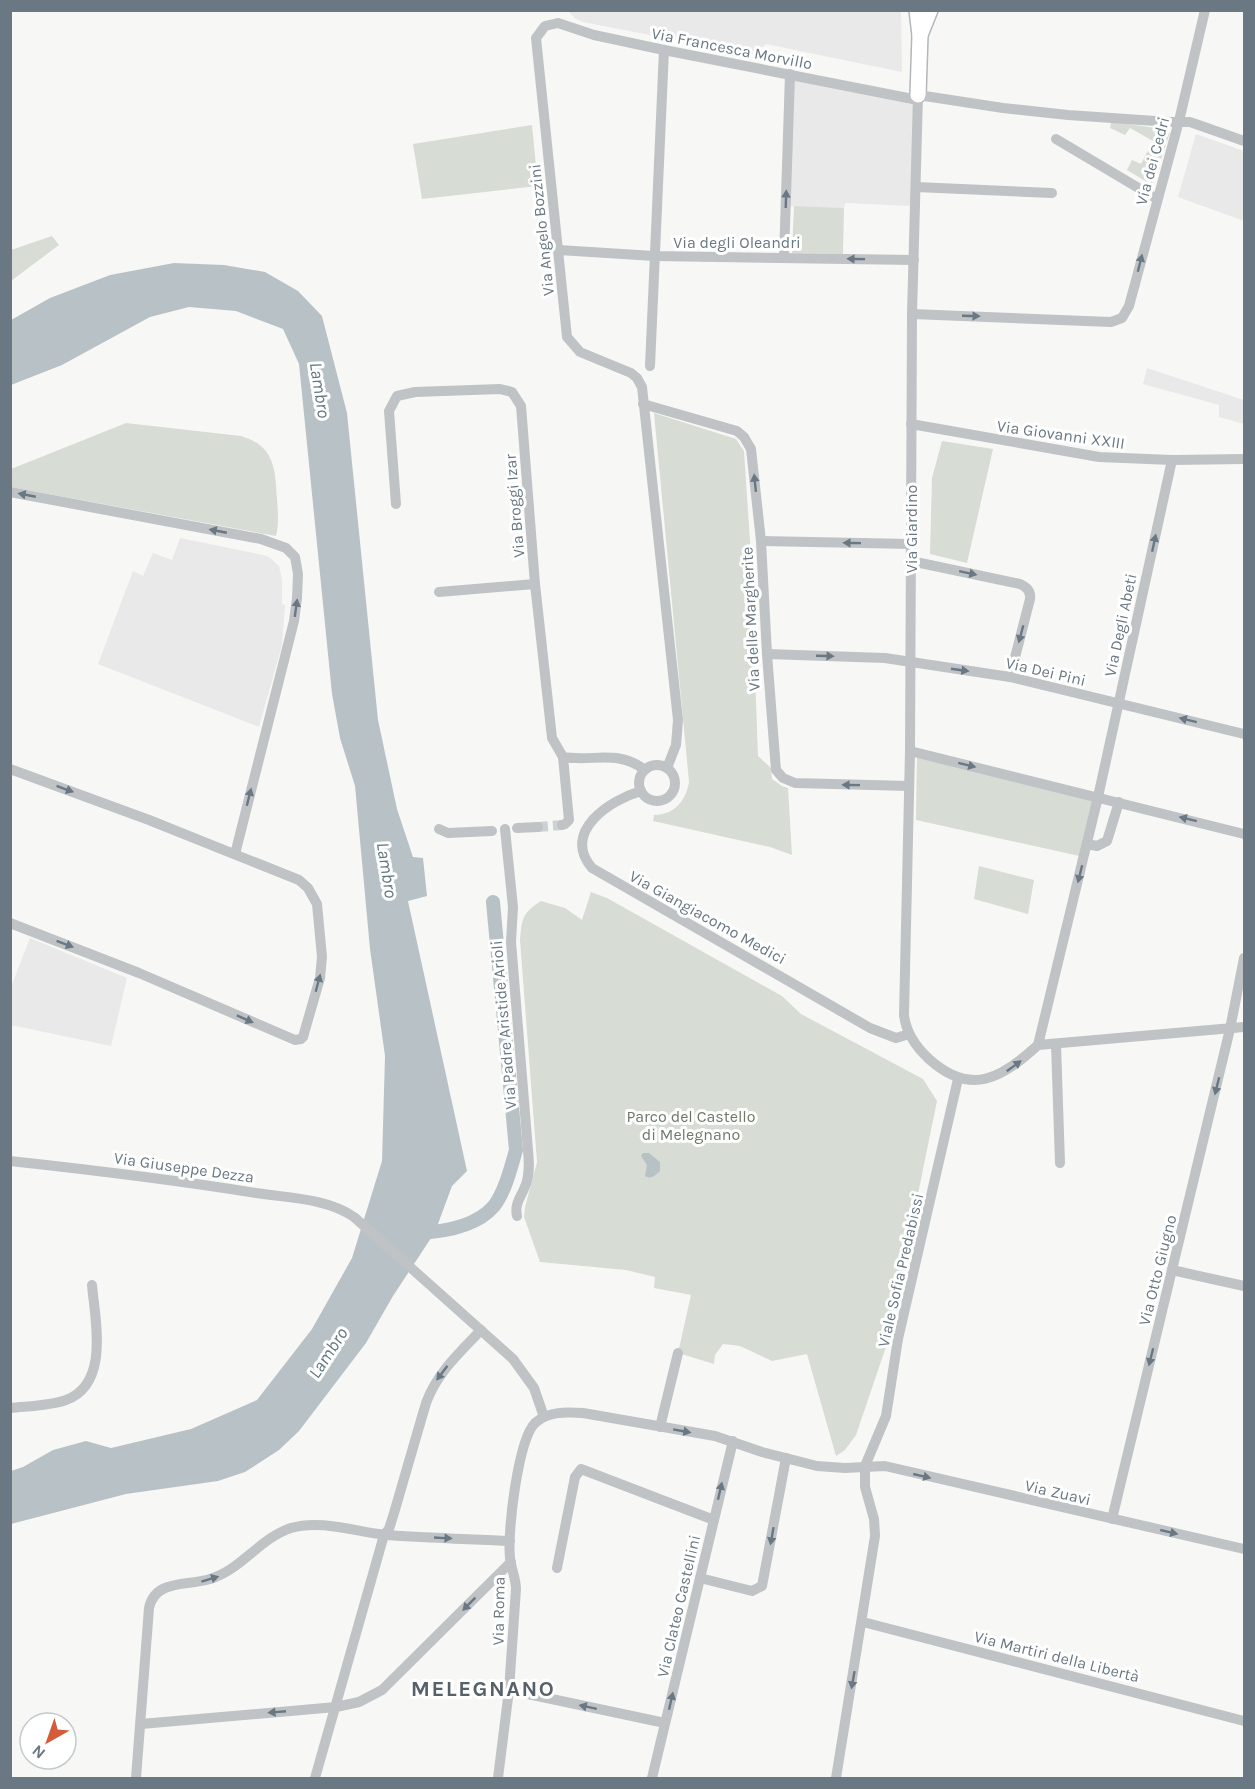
<svg xmlns="http://www.w3.org/2000/svg" width="1255" height="1789" viewBox="0 0 1255 1789" font-family="Karla,sans-serif">
  <style>
    .built { fill: #e8e9e8 }
    .green { fill: #d7dcd5 }
    .water { fill: #b8c2c6 }
    .lines { fill: none; stroke-linecap: round; stroke-linejoin: round }
    .canal { stroke: #b8c2c6; stroke-width: 14 }
    .street-tunnel { stroke: #ccd2d3; stroke-width: 10; stroke-dasharray: 10 5; stroke-linecap: butt }
    .secondary-casing { stroke: #b1b7bb; stroke-width: 18 }
    .street { stroke: #bfc3c6; stroke-width: 10 }
    .secondary { stroke: #fff; stroke-width: 15 }
    .oneway { fill: #697883 }
    .labels { text-anchor: middle; stroke-width: 6; stroke-linejoin: round; paint-order: stroke }
    .street-label { font-size: 16px; fill: #697883; stroke: #fff }
    .park-label { font-size: 16px; fill: #6b7b67; stroke: #fff }
    .water-label { font-size: 18px; font-style: italic; fill: #65787f; stroke: #fff }
    .district-label { font-size: 22px; font-weight: bold; letter-spacing: 1.5px; fill: #566169; stroke: #fff }
  </style>
  <rect width="100%" height="100%" fill="#f7f8f5"/>
  <!-- built -->
  <g class="built">
    <polygon points="568,11 901,11 902,72 766,44 753,55 583,22 576,19"/>
    <polygon points="793,79 915,103 911,206 845,203 844,208 789,206"/>
    <polygon points="1196,134 1244,151 1244,221 1178,197"/>
    <polygon points="1147,368 1244,400 1244,424 1219,417 1219,405 1143,384"/>
    <polygon points="180,538 263,555 269,557 279,566 282,580 282,604 285,605 282,645 259,727 98,664 133,571 143,576 153,553 172,560"/>
    <polygon points="30,938 127,978 111,1046 11,1025 11,987"/>
  </g>
  <!-- green -->
  <g class="green">
    <polygon points="1115,122 1162,129 1170,133 1152,185 1127,170 1132,160 1141,164 1153,141 1130,128 1125,135 1110,128 1111,123"/>
    <polygon points="532,125 538,186 422,199 413,144"/>
    <polygon points="794,206 844,208 843,254 792,253"/>
    <polygon points="52,236 59,245 11,281 11,250"/>
    <path d="M654,413L736,439L744,451L750,541L758,756L771,768L772,779L782,786L788,788L792,855L770,847L653,821L654,815C674,815 686,801 689,782Z"/>
    <path d="M126,423L241,436C275,446 275,469 277,499C278,512 279,524 276,536L11,487V469Z"/>
    <polygon points="942,441 993,449 967,563 930,554 932,478"/>
    <polygon points="917,752 1098,797 1084,857 916,820"/>
    <polygon points="979,866 1034,880 1028,914 974,899"/>
    <path d="M591,892L607,898L782,996L801,1014L923,1079L937,1101L888,1341L856,1435L845,1450L836,1456L807,1354L772,1361L740,1346L723,1344L715,1355L714,1364L678,1353L691,1295L654,1288L655,1277L626,1270L540,1262L524,1217L525,1207L537,1162L520,940C522,919 522,913 541,901L565,908L582,920Z"/>
  </g>
  <!-- water -->
  <g class="water">
    <polygon points="174,263 224,265 265,272 298,291 322,316 347,413 378,720 397,809 413,857 423,858 427,896 408,901 467,1171 452,1186 435,1232 393,1296 366,1343 299,1431 279,1450 245,1472 218,1481 126,1494 11,1524 11,1471 23,1467 53,1450 86,1441 111,1448 191,1429 257,1400 312,1329 352,1258 382,1161 385,1056 370,949 355,786 340,738 332,694 299,364 283,329 236,311 189,307 150,317 62,365 11,385 11,320 50,298 110,275"/>
    <path d="M643,1153H649L660,1162V1171C656,1175 651,1180 645,1176L647,1165L641,1156Z"/>
  </g>
  <g class="lines">
    <!-- canal -->
    <path class="canal" d="M417,1233C443,1232 476,1227 494,1206C505,1192 511,1167 516,1150L493,902"/>
    <!-- street-tunnel -->
    <polyline class="street-tunnel" points="538,827 562,825"/>
    <!-- secondary casing -->
    <g class="secondary-casing">
      <g id="secondary">
        <polyline points="917,10 920,35 918,95"/>
        <polyline points="920,35 930,10"/>
      </g>
    </g>
    <!-- street -->
    <g class="street">
      <polyline points="1056,139 1157,199"/>
      <path d="M1244,141L1190,122H1170L1068,115L1003,108L918,95L912,314L910,751L904,1015C906,1033 916,1047 929,1059C971,1097 1002,1078 1038,1045L1244,1027"/>
      <polyline points="916,187 1052,193"/>
      <polyline points="559,250 654,256 914,260"/>
      <polyline points="784,257 790,74"/>
      <polyline points="912,314 1111,322 1122,318 1129,306 1179,121 1205,10"/>
      <polyline points="650,366 664,50"/>
      <polyline points="643,404 737,431 744,437 751,449 761,541 767,654 776,770 783,778 795,783 909,786"/>
      <polyline points="911,424 1099,457 1172,460 1244,459"/>
      <polyline points="10,492 261,539 286,548 295,557 298,574 297,598 294,621 235,854"/>
      <path d="M396,504L389,411L397,396L415,392L500,389L512,392L521,406L535,584L552,738L563,757C593,762 618,749 645,770"/>
      <polyline points="761,541 911,544"/>
      <path d="M911,561L1020,584C1027,587 1031,592 1030,599L1010,677"/>
      <polyline points="439,592 535,584"/>
      <polyline points="767,654 885,658 1010,677 1244,734"/>
      <polyline points="910,751 1244,834"/>
      <circle cx="657" cy="783" r="18"/>
      <polyline points="667,768 676,745 678,720 642,387 637,378 631,373 580,352 567,337 536,38 545,26 558,23 594,35 664,50 918,100"/>
      <polyline points="10,769 149,820 299,880 308,888 317,904 322,957 320,978 303,1037 301,1039 295,1040 139,973 10,923"/>
      <path d="M641,791C610,800 561,832 592,868L870,1028L896,1038L909,1034"/>
      <polyline points="562,825 565,824 569,820 563,757"/>
      <polyline points="517,828 538,827"/>
      <polyline points="439,829 448,833 492,831"/>
      <path d="M505,829L513,907L511,942L528,1150C529,1161 530,1173 526,1184C522,1196 514,1203 517,1216"/>
      <polyline points="1087,844 1097,846 1107,841 1119,802"/>
      <polyline points="1056,1044 1060,1163"/>
      <polyline points="1038,1045 1098,797 1172,460"/>
      <path d="M10,1161C93,1170 175,1180 256,1193C288,1198 327,1198 354,1217L513,1359L534,1388L544,1417"/>
      <polyline points="1172,1270 1244,1286"/>
      <path d="M10,1408C29,1406 49,1406 66,1400C110,1384 95,1320 92,1285"/>
      <polyline points="660,1427 678,1353"/>
      <polyline points="1112,1519 1230,1029 1244,958"/>
      <polyline points="557,1568 575,1477 581,1469 714,1520"/>
      <polyline points="700,1578 752,1591 762,1586 786,1458"/>
      <polyline points="863,1622 1244,1721"/>
      <polyline points="509,1690 665,1723"/>
      <polyline points="141,1724 336,1707 359,1702 382,1690 511,1562"/>
      <path d="M136,1778L149,1608C155,1579 188,1586 210,1579C241,1570 260,1538 291,1528C321,1519 356,1532 386,1535C427,1538 469,1539 510,1541"/>
      <path d="M315,1778L384,1535L389,1529L394,1513L426,1403C437,1373 459,1353 481,1330"/>
      <path d="M498,1778L509,1690L516,1589C516,1578 511,1569 510,1558C507,1533 518,1440 535,1423C548,1411 567,1412 583,1413L715,1436L762,1452L817,1466L845,1468L885,1466L1244,1549"/>
      <polyline points="652,1778 733,1441"/>
      <polyline points="836,1778 875,1536 874,1519 865,1487 865,1466 886,1416 898,1339 958,1079"/>
    </g>
    <!-- secondary -->
    <use href="#secondary" class="secondary"/>
  </g>
  <!-- one-way arrows -->
  <defs><path id="oneway-solid" d="M-6-.8H1V-3.2L6.5 0L1 3.2V.8H-6Z" transform="scale(1.5)"/></defs>
  <g class="oneway">
    <use href="#oneway-solid" transform="translate(786 199) rotate(-88)"/>
    <use href="#oneway-solid" transform="translate(856 259) rotate(-179)"/>
    <use href="#oneway-solid" transform="translate(1140 263) rotate(-76)"/>
    <use href="#oneway-solid" transform="translate(971 316) rotate(2)"/>
    <use href="#oneway-solid" transform="translate(755 483) rotate(-96)"/>
    <use href="#oneway-solid" transform="translate(27 495) rotate(-169)"/>
    <use href="#oneway-solid" transform="translate(218 531) rotate(-169)"/>
    <use href="#oneway-solid" transform="translate(852 543) rotate(-179)"/>
    <use href="#oneway-solid" transform="translate(1154 543) rotate(-78)"/>
    <use href="#oneway-solid" transform="translate(968 573) rotate(12)"/>
    <use href="#oneway-solid" transform="translate(296 608) rotate(-82)"/>
    <use href="#oneway-solid" transform="translate(1021 634) rotate(105)"/>
    <use href="#oneway-solid" transform="translate(825 656) rotate(2)"/>
    <use href="#oneway-solid" transform="translate(960 670) rotate(8)"/>
    <use href="#oneway-solid" transform="translate(1188 720) rotate(-166)"/>
    <use href="#oneway-solid" transform="translate(967 765) rotate(14)"/>
    <use href="#oneway-solid" transform="translate(851 785) rotate(-179)"/>
    <use href="#oneway-solid" transform="translate(65 789) rotate(20)"/>
    <use href="#oneway-solid" transform="translate(249 797) rotate(-76)"/>
    <use href="#oneway-solid" transform="translate(1188 819) rotate(-166)"/>
    <use href="#oneway-solid" transform="translate(1080 874) rotate(104)"/>
    <use href="#oneway-solid" transform="translate(65 944) rotate(21)"/>
    <use href="#oneway-solid" transform="translate(318 983) rotate(-75)"/>
    <use href="#oneway-solid" transform="translate(245 1019) rotate(24)"/>
    <use href="#oneway-solid" transform="translate(1014 1066) rotate(-36)"/>
    <use href="#oneway-solid" transform="translate(1217 1086) rotate(104)"/>
    <use href="#oneway-solid" transform="translate(1151 1357) rotate(104)"/>
    <use href="#oneway-solid" transform="translate(442 1373) rotate(127)"/>
    <use href="#oneway-solid" transform="translate(682 1431) rotate(10)"/>
    <use href="#oneway-solid" transform="translate(922 1476) rotate(13)"/>
    <use href="#oneway-solid" transform="translate(720 1491) rotate(-77)"/>
    <use href="#oneway-solid" transform="translate(1169 1532) rotate(13)"/>
    <use href="#oneway-solid" transform="translate(772 1536) rotate(100)"/>
    <use href="#oneway-solid" transform="translate(443 1538) rotate(3)"/>
    <use href="#oneway-solid" transform="translate(210 1579) rotate(-17)"/>
    <use href="#oneway-solid" transform="translate(469 1604) rotate(135)"/>
    <use href="#oneway-solid" transform="translate(853 1680) rotate(100)"/>
    <use href="#oneway-solid" transform="translate(671 1701) rotate(-77)"/>
    <use href="#oneway-solid" transform="translate(588 1707) rotate(-168)"/>
    <use href="#oneway-solid" transform="translate(277 1712) rotate(175)"/>
  </g>
  <g class="labels">
    <!-- street labels -->
    <g class="street-label">
      <text transform="translate(732 48) rotate(11)" y="6">Via Francesca Morvillo</text>
      <text transform="translate(1152 161) rotate(-75)" y="6">Via dei Cedri</text>
      <text transform="translate(541 230) rotate(-96)" y="6">Via Angelo Bozzini</text>
      <text x="737" y="248">Via degli Oleandri</text>
      <text transform="translate(1061 434) rotate(8)" y="6">Via Giovanni XXIII</text>
      <text transform="translate(514 506) rotate(-95)" y="6">Via Broggi Izar</text>
      <text transform="translate(911 529) rotate(-90)" y="6">Via Giardino</text>
      <text transform="translate(750 619) rotate(-93)" y="6">Via delle Margherite</text>
      <text transform="translate(1120 625) rotate(-78)" y="6">Via Degli Abeti</text>
      <text transform="translate(1046 671) rotate(13)" y="6">Via Dei Pini</text>
      <text transform="translate(708 917) rotate(29)" y="6">Via Giangiacomo Medici</text>
      <text transform="translate(503 1025) rotate(-95)" y="6">Via Padre Aristide Arioli</text>
      <text transform="translate(184 1167) rotate(8)" y="6">Via Giuseppe Dezza</text>
      <text transform="translate(900 1270) rotate(-77)" y="6">Viale Sofia Predabissi</text>
      <text transform="translate(1157 1270) rotate(-76)" y="6">Via Otto Giugno</text>
      <text transform="translate(1058 1492) rotate(13)" y="6">Via Zuavi</text>
      <text transform="translate(678 1606) rotate(-77)" y="6">Via Clateo Castellini</text>
      <text transform="translate(498 1611) rotate(-89)" y="6">Via Roma</text>
      <text transform="translate(1057 1656) rotate(14)" y="6">Via Martiri della Libertà</text>
    </g>
    <!-- park labels -->
    <g class="park-label">
      <text x="691" y="1122">Parco del Castello<tspan x="691" dy="18">di Melegnano</tspan></text>
    </g>
    <!-- water labels -->
    <g class="water-label">
      <text transform="translate(320 390) rotate(81)" y="6">Lambro</text>
      <text transform="translate(387 870) rotate(81)" y="6">Lambro</text>
      <text transform="translate(328 1353) rotate(-57)" y="6">Lambro</text>
    </g>
    <!-- district labels -->
    <g class="district-label">
      <text x="483" y="1696">MELEGNANO</text>
    </g>
  </g>
  <!-- border -->
  <rect width="1255" height="1789" fill="none" stroke="#697883" stroke-width="24"/>
  <!-- north arrow -->
  <g transform="translate(48 1741) rotate(220)"><circle r="28" fill="#ffffff" stroke="#c3c9cd" stroke-width="1.5"/>
  <path d="M0-4.5L10 22L0 15L-10 22Z" fill="#d45c38"/>
  <text y="-9" font-size="16" font-weight="bold" text-anchor="middle" fill="#697883">N</text>
  </g>
</svg>
